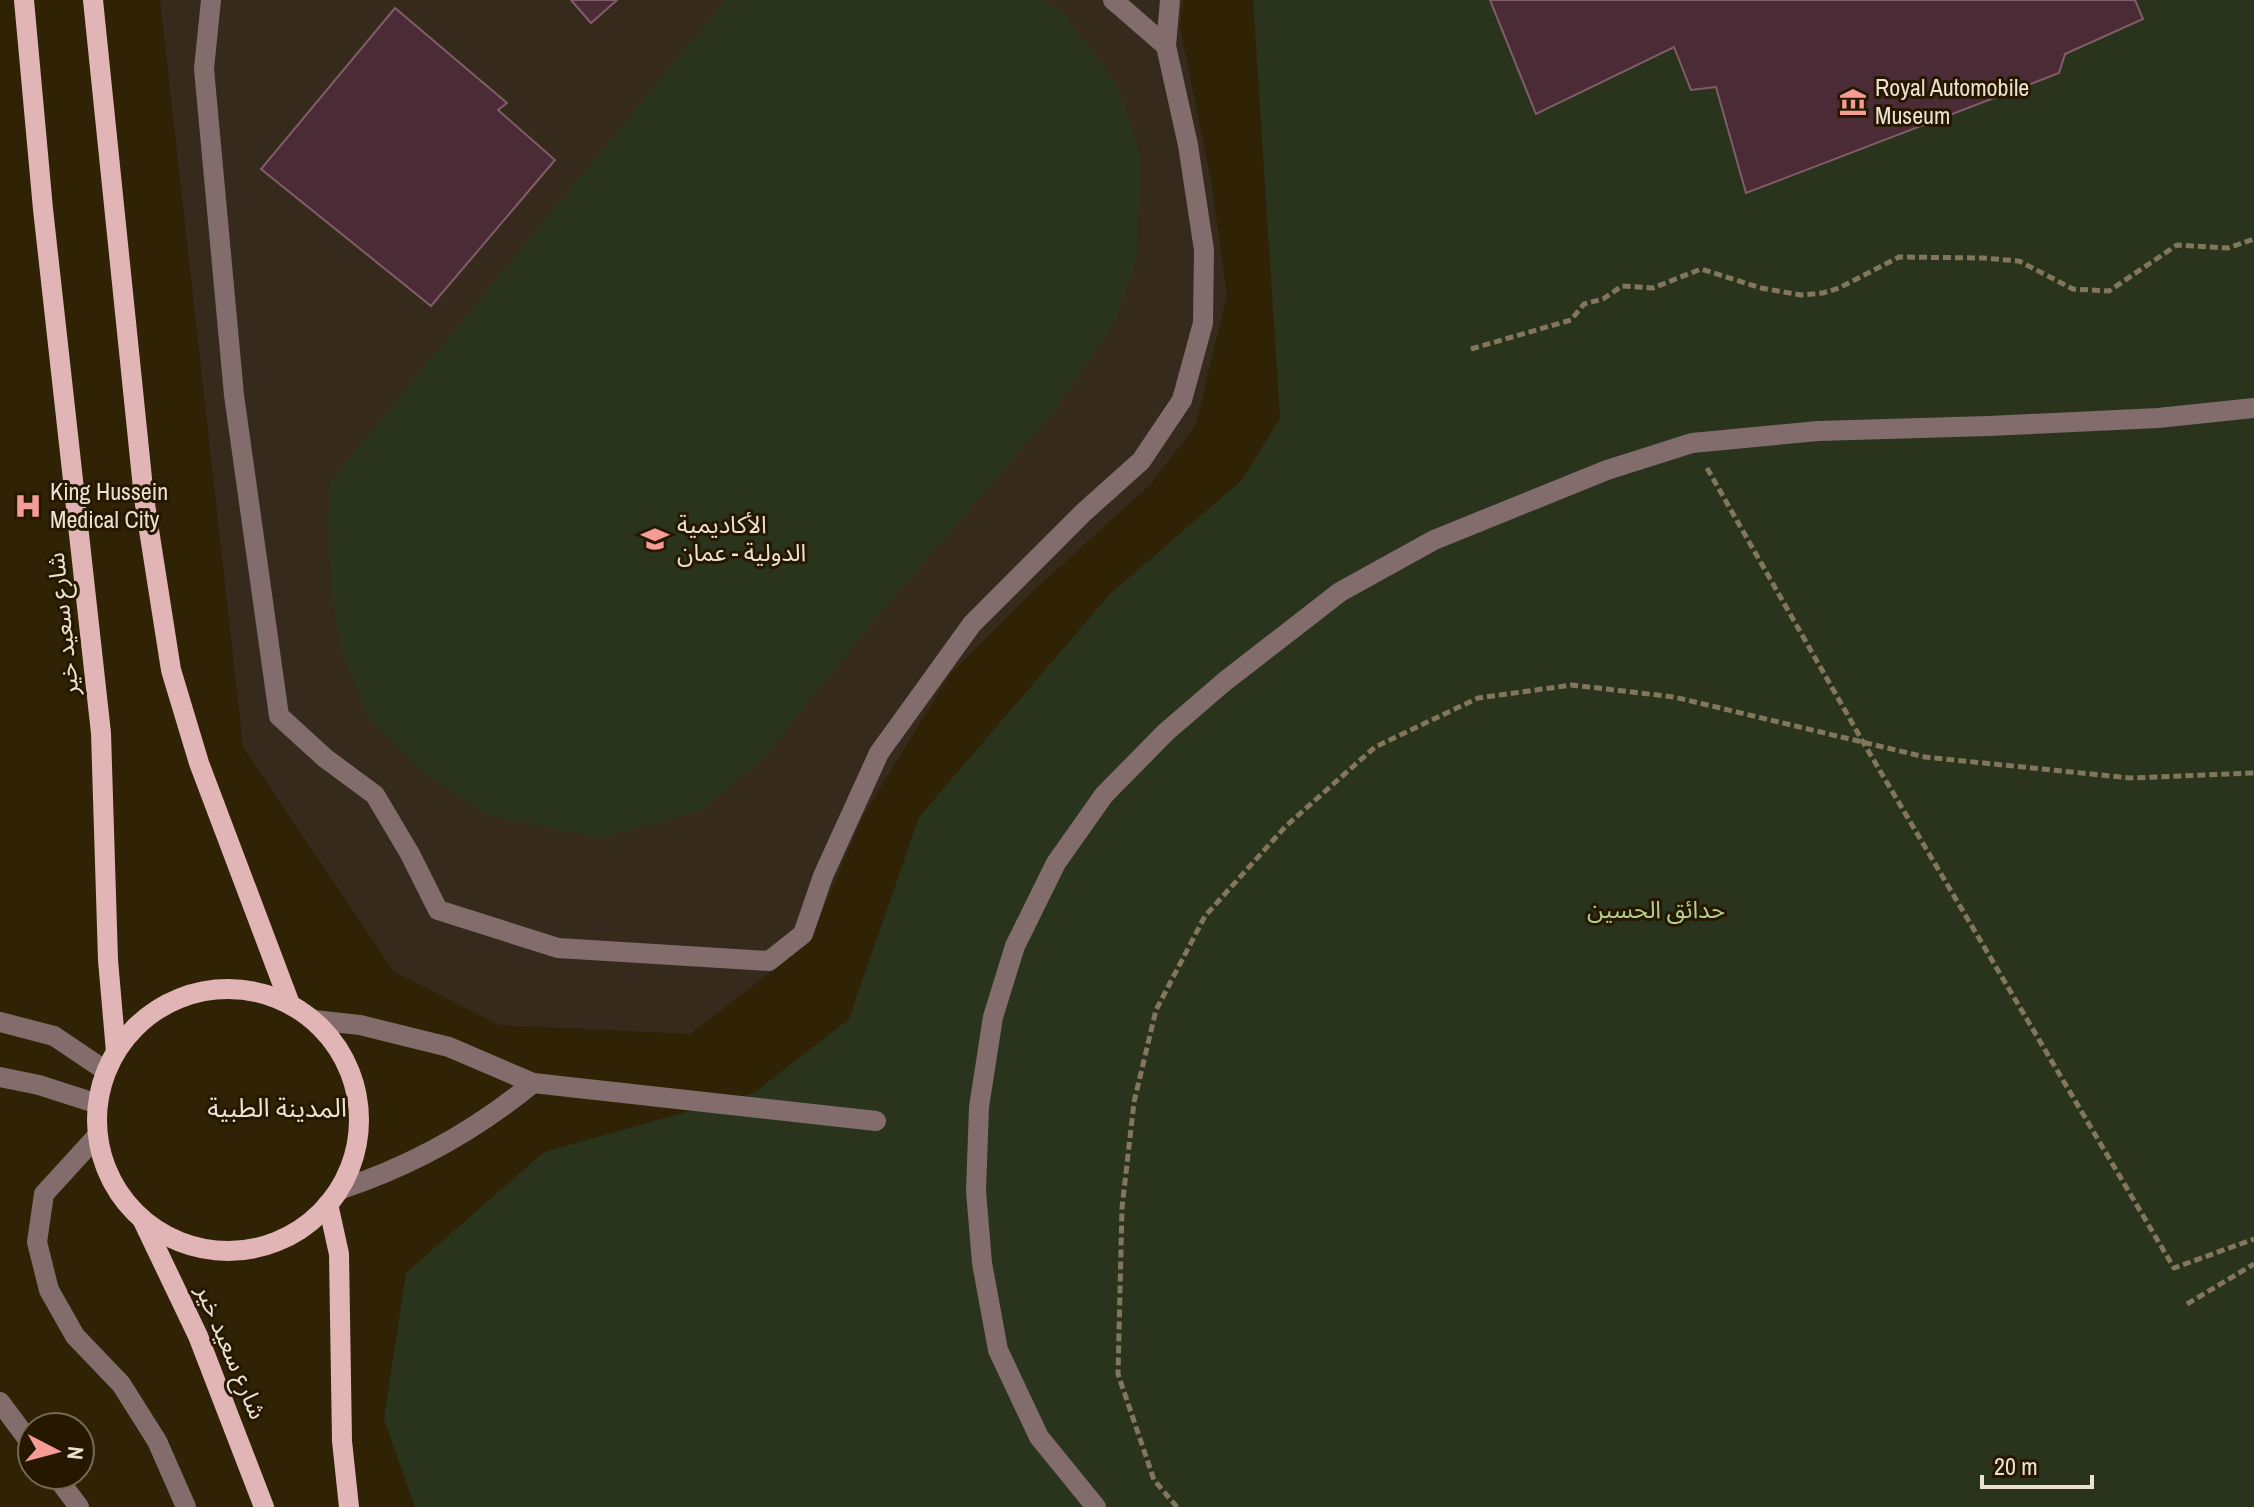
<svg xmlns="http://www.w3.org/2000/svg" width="2254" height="1507" viewBox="0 0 2254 1507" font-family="'Archivo Narrow','Noto Sans Arabic',sans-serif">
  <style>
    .education { fill: #352a1b }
    .green { fill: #2a341d }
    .building { fill: #4a2b36; stroke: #815d69; stroke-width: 2 }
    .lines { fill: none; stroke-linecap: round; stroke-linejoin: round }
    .path { stroke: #82765d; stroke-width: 5; stroke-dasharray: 8 4; stroke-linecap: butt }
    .minor { stroke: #826c6c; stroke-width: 20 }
    .major { stroke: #e1b4b5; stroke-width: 20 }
    .labels { text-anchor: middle; stroke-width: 6; stroke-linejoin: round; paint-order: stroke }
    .poi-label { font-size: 24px; fill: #ebe2d1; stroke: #261800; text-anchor: start }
    .street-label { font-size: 24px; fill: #ebe2d1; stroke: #261800 }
    .park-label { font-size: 24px; fill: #b2cf8f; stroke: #261800 }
    .neighbourhood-label { font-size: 26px; fill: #ebe2d1; stroke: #261800 }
  </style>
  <rect width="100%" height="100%" fill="#302204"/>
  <!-- education -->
  <polygon class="education" points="160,0 1183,0 1180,26 1211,180 1227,294 1196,425 1151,484 1031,593 951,673 863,816 809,943 690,1034 499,1025 394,972 243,747"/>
  <!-- green -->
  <g class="green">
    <polygon points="725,0 1042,0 1061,10 1119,88 1141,157 1136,261 1116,320 1052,414 874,620 762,759 702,810 600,838 488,815 423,772 371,721 342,654 334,608 327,522 330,482"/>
    <polygon points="1253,0 2254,0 2254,1507 415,1507 384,1419 406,1273 544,1152 754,1093 849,1019 919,817 1110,594 1242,480 1280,418"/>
  </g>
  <!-- building -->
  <g class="building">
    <polygon points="571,0 617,0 591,23"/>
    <polygon points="1490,0 2135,0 2143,19 2065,54 2059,73 1746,193 1716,87 1691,90 1674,47 1536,114"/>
    <polygon points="395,8 507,103 498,110 555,160 431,306 261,169"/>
  </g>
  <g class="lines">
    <!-- path -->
    <g class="path">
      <polyline points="1471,349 1571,320 1584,304 1603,299 1622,286 1653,288 1701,269 1761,288 1801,295 1823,293 1839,288 1899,257 1983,258 2019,261 2073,289 2109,291 2177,245 2228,248 2254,239"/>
      <polyline points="1707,468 1863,742 2174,1268 2254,1239"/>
      <polyline points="2187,1304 2254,1264"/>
      <polyline points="1177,1507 1154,1480 1118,1374 1122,1208 1134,1102 1156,1010 1205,916 1286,826 1375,747 1478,698 1572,685 1674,697 1925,757 2130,778 2254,773"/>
    </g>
    <!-- minor -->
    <g class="minor">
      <polyline points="211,0 204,69 234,395 279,716 325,758 375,795 410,854 438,910 558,948 769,961 803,934 823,876 879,753 972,624 1084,512 1141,461 1182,400 1203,323 1204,250 1188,145 1166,46 1170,0"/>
      <polyline points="1113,0 1166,46"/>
      <polyline points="314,1020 360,1025 449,1047 533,1083 876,1121"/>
      <polyline points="0,1022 54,1036 106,1071"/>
      <polyline points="0,1077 39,1085 98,1104"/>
      <polyline points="97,1136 44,1194 37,1242 49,1290 75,1336 121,1384 157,1441 186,1507"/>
      <path d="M339,1190C412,1166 474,1132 533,1083"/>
      <polyline points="0,1402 32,1445"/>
      <polyline points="55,1475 79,1507"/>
      <polyline points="1096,1507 1039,1437 998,1350 982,1263 976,1191 979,1107 993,1017 1015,946 1056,863 1104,795 1166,732 1224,682 1340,592 1434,540 1607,470 1692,443 1818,431 1989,426 2158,418 2254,408"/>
    </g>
    <!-- major -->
    <g class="major">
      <polyline points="24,0 43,209 101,733 108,960 116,1052"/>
      <polyline points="93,0 144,498 171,670 199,763 290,1004"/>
      <circle cx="228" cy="1120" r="131"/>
      <polyline points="328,1204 339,1254 342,1441 349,1507"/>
      <polyline points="143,1221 198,1336 264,1507"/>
    </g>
  </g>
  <!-- icons -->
  <defs>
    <g id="museum-bare" transform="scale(2.16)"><path d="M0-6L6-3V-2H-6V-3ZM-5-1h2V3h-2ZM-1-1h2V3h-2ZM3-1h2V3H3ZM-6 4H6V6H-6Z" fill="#f59c96" stroke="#261800" stroke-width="2.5" paint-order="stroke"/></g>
    <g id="hospital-bare" transform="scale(2.16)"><path d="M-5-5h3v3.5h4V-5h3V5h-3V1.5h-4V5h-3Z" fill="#f59c96" stroke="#261800" stroke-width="2.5" paint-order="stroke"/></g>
    <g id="school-bare" transform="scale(2.16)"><path d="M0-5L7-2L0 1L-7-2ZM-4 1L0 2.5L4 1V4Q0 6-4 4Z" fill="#f59c96" stroke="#261800" stroke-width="2.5" paint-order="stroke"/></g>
  </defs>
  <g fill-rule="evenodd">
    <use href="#museum-bare" x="1853" y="102"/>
    <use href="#hospital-bare" x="28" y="506"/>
    <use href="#school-bare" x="655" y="539"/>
  </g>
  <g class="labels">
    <!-- poi labels -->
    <g class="poi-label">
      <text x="1875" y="96">Royal Automobile<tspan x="1875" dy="28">Museum</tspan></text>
      <text x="50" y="500">King Hussein<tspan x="50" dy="28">Medical City</tspan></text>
      <text x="677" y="533">الأكاديمية<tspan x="677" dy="28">الدولية - عمان</tspan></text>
    </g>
    <!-- street labels -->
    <g class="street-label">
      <text transform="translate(63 624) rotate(-96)" y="8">شارع سعيد خير</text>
      <text transform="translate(231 1352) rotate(67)" y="8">شارع سعيد خير</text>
    </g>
    <!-- park labels -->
    <g class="park-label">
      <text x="1656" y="918">حدائق الحسين</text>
    </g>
    <!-- neighbourhood labels -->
    <g class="neighbourhood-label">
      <text x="277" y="1117">المدينة الطبية</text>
    </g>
  </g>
  <!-- north arrow -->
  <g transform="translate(56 1451) rotate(96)"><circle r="38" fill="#261800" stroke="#756954" stroke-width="2"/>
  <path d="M0-6L14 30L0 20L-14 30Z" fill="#f59c96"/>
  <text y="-12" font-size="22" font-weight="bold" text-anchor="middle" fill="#ebe2d1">N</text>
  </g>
  <!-- scale -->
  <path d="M1982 1475v12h110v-12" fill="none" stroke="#ebe2d1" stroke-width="4"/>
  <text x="1994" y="1475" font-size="24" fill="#ebe2d1" stroke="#261800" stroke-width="6" paint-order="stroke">20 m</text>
</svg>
